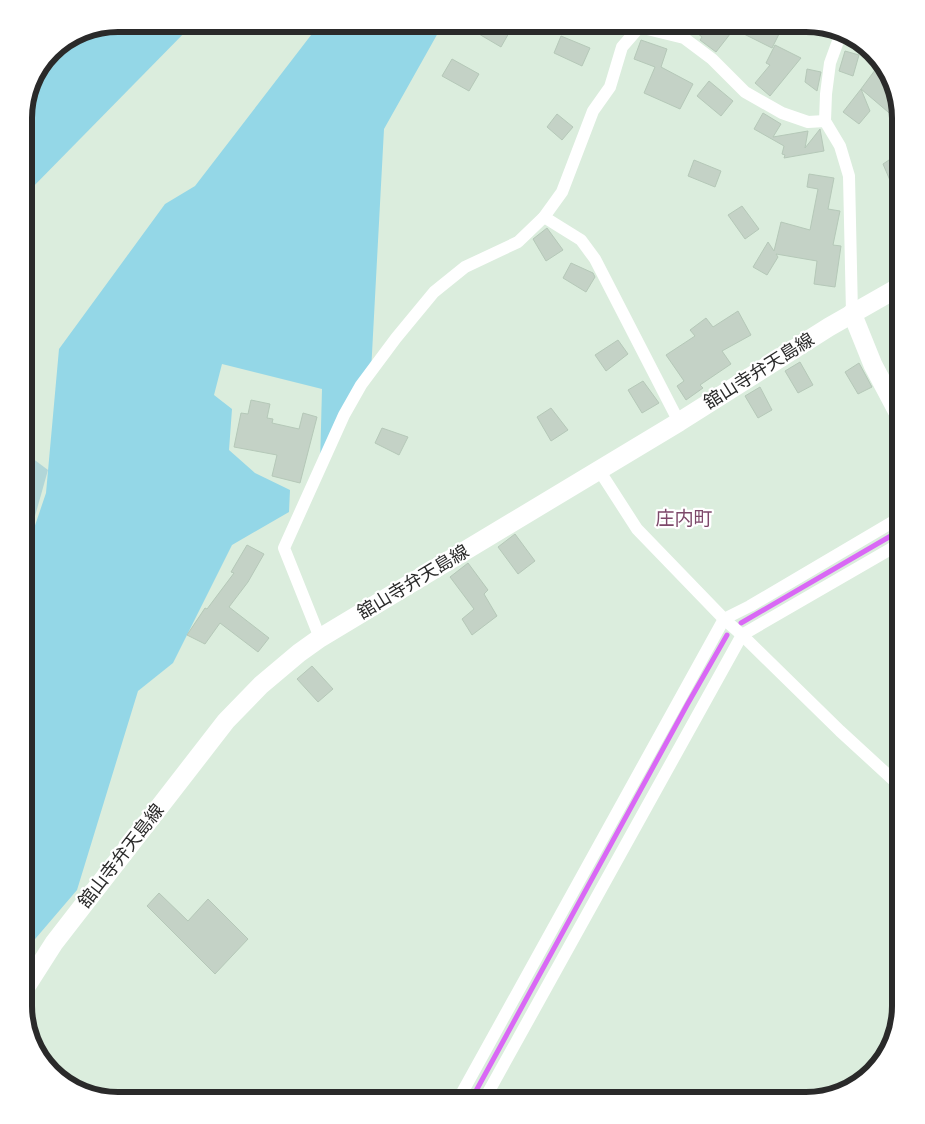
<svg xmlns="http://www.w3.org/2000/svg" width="925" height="1124" viewBox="0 0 925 1124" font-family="Montserrat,'Noto Sans JP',sans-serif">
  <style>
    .green { fill: #94d7e7 }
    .cemetery { fill: #b1d6d8 }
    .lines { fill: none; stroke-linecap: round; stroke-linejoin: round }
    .stream { stroke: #d968f5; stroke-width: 5 }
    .building { fill: #c4d2c6; stroke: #b5c8b8 }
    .street { stroke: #fff; stroke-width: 12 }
    .secondary { stroke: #fff; stroke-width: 19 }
    .labels { text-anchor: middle; stroke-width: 4.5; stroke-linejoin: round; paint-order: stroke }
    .street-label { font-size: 18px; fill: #2a2a2a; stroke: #fff }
    .neighbourhood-label { font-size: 19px; fill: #7d486a; stroke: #fff }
    .rim { fill: none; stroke: #2a2a2a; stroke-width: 6 }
  </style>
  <rect width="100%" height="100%" fill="#dbeddd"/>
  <!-- green -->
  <g class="green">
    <polygon points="119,24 193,24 24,196 24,112 34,76 56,47"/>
    <polygon points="318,24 443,24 384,129 371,372 320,465 322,389 222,364 214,395 232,409 229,450 255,473 290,490 289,512 232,545 173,663 138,691 77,890 24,952 24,558 46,493 59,349 165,204 195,186 318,26"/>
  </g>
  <!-- cemetery -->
  <polygon class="cemetery" points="24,452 48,470 24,555"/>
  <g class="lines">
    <!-- stream -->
    <g class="stream">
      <polyline points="741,623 901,530"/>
      <polyline points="471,1100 687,705 727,635"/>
    </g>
  </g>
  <!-- building -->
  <g class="building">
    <polygon points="462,24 514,24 501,47"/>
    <polygon points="686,24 769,24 781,30 772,48 734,29 716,52 700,40 702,37"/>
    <polygon points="561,36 590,48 582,66 554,53"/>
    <polygon points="641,40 667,49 661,67 693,84 680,109 644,93 655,67 634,59"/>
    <polygon points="775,45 801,58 770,96 755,83 770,65 766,63"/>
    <polygon points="845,51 859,55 853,76 839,71"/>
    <polygon points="452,59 479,74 469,91 442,76"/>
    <polygon points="881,62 885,66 901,118 901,123 861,89"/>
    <polygon points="807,69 821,72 817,91 805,82"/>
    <polygon points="709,81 733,101 721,116 697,96"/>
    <polygon points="861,89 870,111 859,124 843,112"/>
    <polygon points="763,113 781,124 773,137 808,131 805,148 820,129 824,151 784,158 785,155 782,154 784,146 754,129"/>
    <polygon points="557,114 573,127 562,140 547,127"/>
    <polygon points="901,152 901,206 883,164"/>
    <polygon points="694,160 721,171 715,187 688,176"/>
    <polygon points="809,174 834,178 828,209 840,211 833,245 841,246 835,287 814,284 817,261 776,254 778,257 767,275 753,267 768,242 774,251 781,222 810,230 818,189 807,187"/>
    <polygon points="742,206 759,229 745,239 728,215"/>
    <polygon points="547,228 563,250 546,261 533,239"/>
    <polygon points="571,263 593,273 595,277 586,292 563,278"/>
    <polygon points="738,311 751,335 722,351 731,364 700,385 703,388 686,400 677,386 684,381 666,355 695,336 690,330 706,318 713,327"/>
    <polygon points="618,340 628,354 606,371 595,355"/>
    <polygon points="800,362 813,385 798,393 785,371"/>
    <polygon points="859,363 872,387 858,394 845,372"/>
    <polygon points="643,381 659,403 642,413 628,390"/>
    <polygon points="760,387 772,410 758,418 745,396"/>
    <polygon points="251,400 270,404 267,418 273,419 272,423 299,429 303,413 317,417 300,483 272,476 277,455 234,447 241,413 248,414"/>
    <polygon points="551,408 568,430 551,441 537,417"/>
    <polygon points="382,428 408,437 399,455 375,443"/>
    <polygon points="515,534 535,561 518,574 498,547"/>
    <polygon points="247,545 264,554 248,582 229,607 269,638 258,652 220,623 205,644 187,635 205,608 207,609 234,573 231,572"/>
    <polygon points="468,563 488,590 484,594 497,616 472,635 462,619 474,609 450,577"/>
    <polygon points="312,666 333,689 318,702 297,679"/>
    <polygon points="159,893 188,921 208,899 248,939 215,974 147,906"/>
  </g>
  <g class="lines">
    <!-- street -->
    <g class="street">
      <polyline points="639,27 684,38 712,59 745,92 782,113 808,122 825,121"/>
      <polyline points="841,33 830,63 826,94 825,121 840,146 849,176 852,313"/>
      <polyline points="544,217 581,240 595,259 679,422"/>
      <polyline points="599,470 637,529 724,619 742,635 840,731 901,787"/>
      <polyline points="320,638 284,548 344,415 361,385 396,338 434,292 465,267 518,242 544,217 562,192 593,111 610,87 622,47 642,24"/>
      <polyline points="458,1100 724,619 750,606 901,517"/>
      <polyline points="484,1100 742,635 901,543"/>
    </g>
    <!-- secondary -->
    <g class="secondary">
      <polyline points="852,313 873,365 901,418"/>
      <polyline points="24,990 54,943 226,721 261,685 299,653 320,638 679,422 829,327 901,286"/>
    </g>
  </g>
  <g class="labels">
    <!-- street labels -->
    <g class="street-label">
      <text transform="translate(759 371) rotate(-32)" y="6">舘山寺弁天島線</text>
      <text transform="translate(413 582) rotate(-31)" y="6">舘山寺弁天島線</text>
      <text transform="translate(121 856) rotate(-52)" y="6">舘山寺弁天島線</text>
    </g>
    <!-- neighbourhood labels -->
    <g class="neighbourhood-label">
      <text x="684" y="525">庄内町</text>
    </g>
  </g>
  <!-- crop -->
  <path d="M0 0H925V1124H0ZM118 32H806A86 86 0 0 1 892 118V1006A86 86 0 0 1 806 1092H118A86 86 0 0 1 32 1006V118A86 86 0 0 1 118 32Z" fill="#fff" fill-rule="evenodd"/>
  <path class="rim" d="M118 32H806A86 86 0 0 1 892 118V1006A86 86 0 0 1 806 1092H118A86 86 0 0 1 32 1006V118A86 86 0 0 1 118 32Z"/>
</svg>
